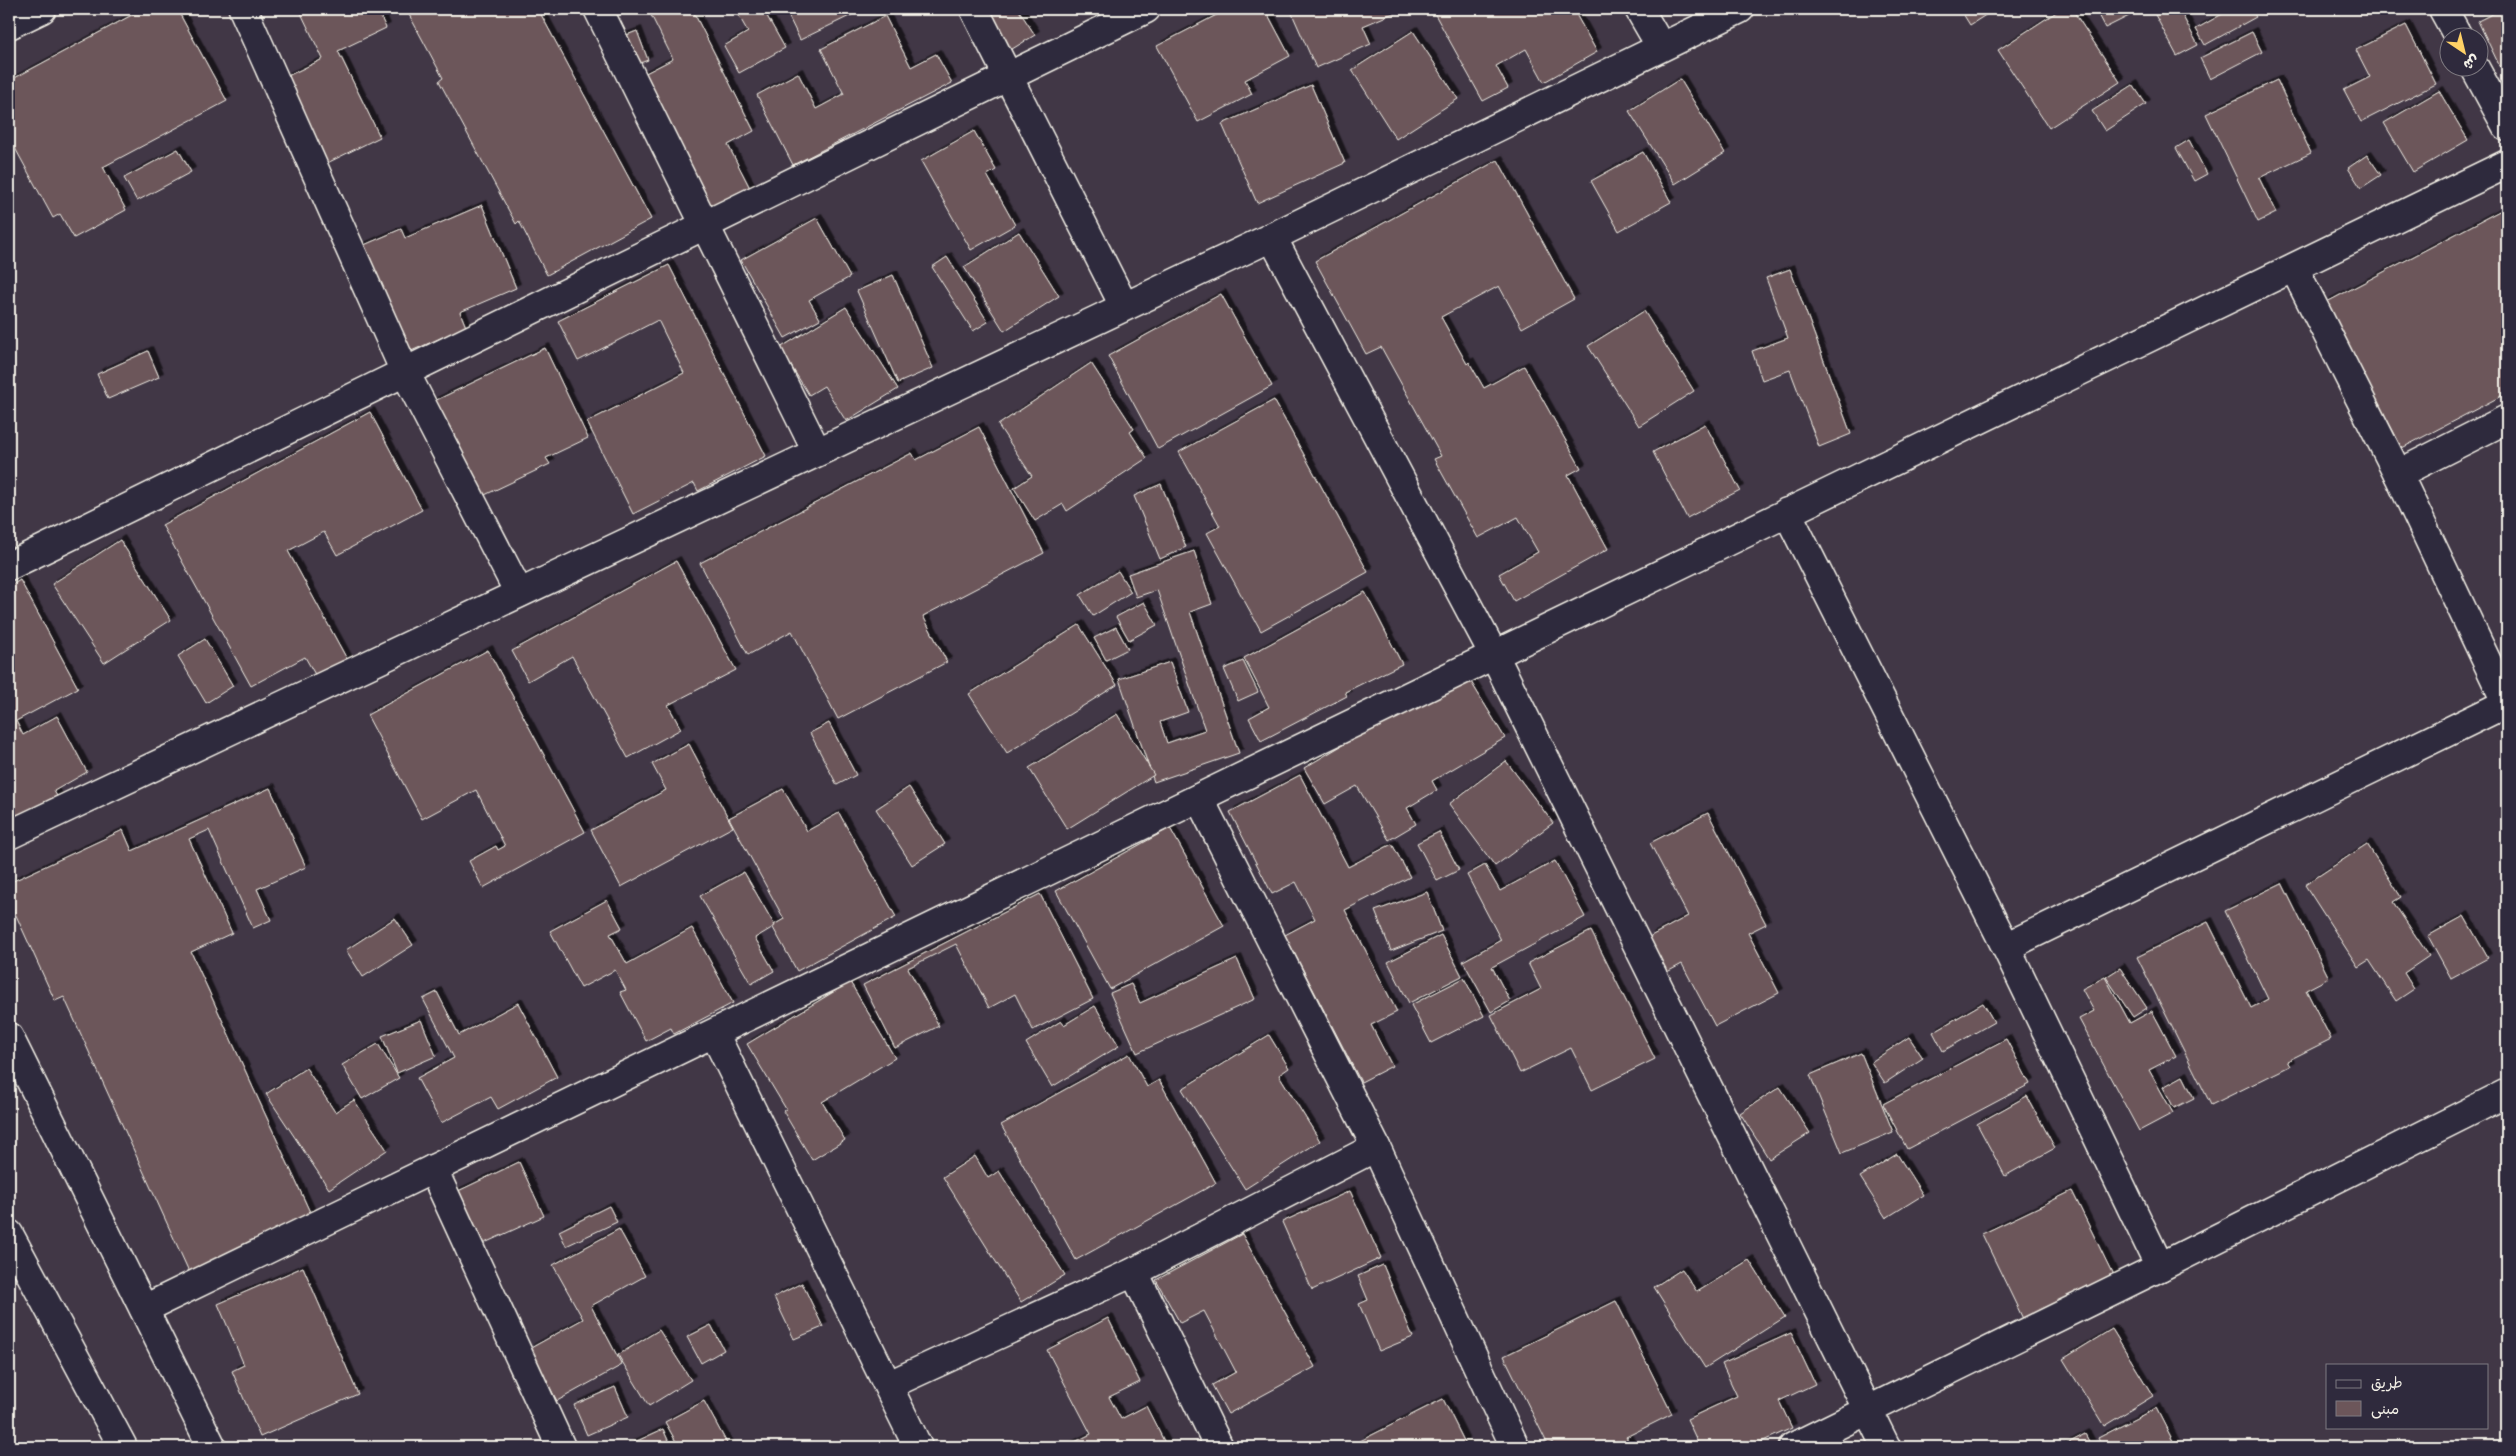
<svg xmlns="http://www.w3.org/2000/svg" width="2516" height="1456" viewBox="0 0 2516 1456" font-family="Itim,'Playpen Sans Arabic',sans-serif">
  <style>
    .building { fill: #6c565a; stroke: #f4f1e8; filter: url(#shadow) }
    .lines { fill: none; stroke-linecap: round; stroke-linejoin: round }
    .minor-casing { stroke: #f4f1e8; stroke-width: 31 }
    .major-casing { stroke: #f4f1e8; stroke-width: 31 }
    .minor { stroke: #2f2a3d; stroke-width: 28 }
    .major { stroke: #2f2a3d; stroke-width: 28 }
  </style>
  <defs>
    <filter id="shadow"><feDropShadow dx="4.5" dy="-4.5" stdDeviation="0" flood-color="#0009"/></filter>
  </defs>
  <rect width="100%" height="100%" fill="#413746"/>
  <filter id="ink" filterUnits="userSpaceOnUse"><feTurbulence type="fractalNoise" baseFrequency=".02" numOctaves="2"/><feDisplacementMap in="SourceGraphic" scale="10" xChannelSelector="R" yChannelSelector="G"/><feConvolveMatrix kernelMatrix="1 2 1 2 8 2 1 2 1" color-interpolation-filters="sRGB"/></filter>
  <g filter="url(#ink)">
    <!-- building -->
    <g class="building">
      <polygon points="143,9 177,9 227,101 103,167 126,210 74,238 60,214 53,218 9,137 9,81"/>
      <polygon points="299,9 377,9 386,28 338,51 380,137 315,169 273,83 323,59"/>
      <polygon points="406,9 538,9 651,219 547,275 519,221 516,224 439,81 443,78"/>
      <polygon points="648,9 692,9 754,131 728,145 753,194 708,216 638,77 673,59"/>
      <polygon points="735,9 763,9 785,48 739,73 724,46 748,32"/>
      <polygon points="785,9 864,9 800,40"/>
      <polygon points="998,9 1018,9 1035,35 1004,54 982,19"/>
      <polygon points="1228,9 1265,9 1290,56 1245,80 1252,94 1198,122 1157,46"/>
      <polygon points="1290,9 1403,9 1363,26 1371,44 1316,68"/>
      <polygon points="1432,9 1573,9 1597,52 1544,82 1526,49 1496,66 1508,88 1483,101"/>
      <polygon points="1960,9 1995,9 1970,25"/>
      <polygon points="2061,9 2072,9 2120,82 2049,128 1998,50"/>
      <polygon points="2095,9 2126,9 2129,16 2105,28"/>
      <polygon points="2152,9 2179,9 2198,45 2177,56"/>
      <polygon points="2231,9 2251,9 2256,17 2205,45 2196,29"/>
      <polygon points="2502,9 2507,9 2507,63 2500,67 2478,21"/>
      <polygon points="885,16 911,67 936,54 952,83 793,165 757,95 798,73 816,109 844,94 821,49"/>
      <polygon points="2406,25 2436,84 2361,122 2344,90 2370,77 2356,50"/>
      <polygon points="637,31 648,60 622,70 611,41"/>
      <polygon points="1413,31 1458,99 1396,139 1352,70"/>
      <polygon points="2252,32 2262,52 2210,79 2200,58"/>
      <polygon points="1680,79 1725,153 1675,184 1629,111"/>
      <polygon points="2277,80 2311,153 2259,178 2276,213 2258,222 2206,114"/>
      <polygon points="1311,85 1345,163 1257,203 1222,124"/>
      <polygon points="2133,85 2146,104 2105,131 2092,111"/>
      <polygon points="2439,91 2468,140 2413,172 2384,123"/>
      <polygon points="974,131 996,170 987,175 1015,225 971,250 921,161"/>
      <polygon points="2189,140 2207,174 2194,181 2176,148"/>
      <polygon points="178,149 191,172 137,201 124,178"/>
      <polygon points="1643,152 1671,202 1619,231 1591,181"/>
      <polygon points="2367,155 2381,175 2361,188 2348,168"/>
      <polygon points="1498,160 1574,299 1522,328 1499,286 1441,317 1467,364 1469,362 1484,388 1524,366 1581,468 1568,475 1608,549 1514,601 1499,574 1538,552 1518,517 1478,538 1434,459 1441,456 1381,347 1366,354 1315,261"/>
      <polygon points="482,205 516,288 460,312 466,327 393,359 348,252 401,229 405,238"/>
      <polygon points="2507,207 2507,393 2402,448 2325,303"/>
      <polygon points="817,218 850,277 809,300 820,319 785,338 741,260"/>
      <polygon points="1019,232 1059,296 1004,331 964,267"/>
      <polygon points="947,257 988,322 973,331 932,267"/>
      <polygon points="669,265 766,456 698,491 694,483 633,514 587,422 684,373 658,320 578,361 558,321"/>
      <polygon points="1790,269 1851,434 1819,447 1790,370 1762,380 1752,351 1788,338 1766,278"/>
      <polygon points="893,275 933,368 898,383 857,291"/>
      <polygon points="1221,294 1272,386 1158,449 1108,356"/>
      <polygon points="846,307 898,389 846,421 824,386 809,395 780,348"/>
      <polygon points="1644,311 1694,391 1639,426 1588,346"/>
      <polygon points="545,348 588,438 546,458 550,464 470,502 424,406"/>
      <polygon points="148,351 159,377 108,399 97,374"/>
      <polygon points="1091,363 1134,429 1130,432 1147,458 1067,511 1063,504 1035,521 1014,488 1032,476 998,425"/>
      <polygon points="1274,400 1368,572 1261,631 1207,533 1220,526 1179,452"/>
      <polygon points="370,412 422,510 337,555 324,532 288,551 348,661 317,678 305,657 251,686 162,525"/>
      <polygon points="1705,424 1740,490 1687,518 1653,452"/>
      <polygon points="979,427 1044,553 923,616 947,662 838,719 792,631 748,655 700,563 912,453 916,460"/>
      <polygon points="1161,484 1186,547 1160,559 1134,496"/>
      <polygon points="120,540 171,620 104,663 52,584"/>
      <polygon points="1194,551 1212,604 1190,612 1239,753 1154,782 1119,679 1170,662 1188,712 1160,722 1167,743 1205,730 1157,590 1136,597 1128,574"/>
      <polygon points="676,561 736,670 668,705 681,729 628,758 572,656 528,681 512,651"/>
      <polygon points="1118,571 1131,592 1093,616 1080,595"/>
      <polygon points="20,580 78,688 16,721 23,735 57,716 87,772 54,791 58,798 9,824 9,587"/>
      <polygon points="1365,592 1402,664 1345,692 1347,696 1261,741 1249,718 1269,707 1244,658"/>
      <polygon points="1144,602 1157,625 1129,640 1116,617"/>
      <polygon points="1079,625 1117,685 1007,753 969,694"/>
      <polygon points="1116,627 1128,649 1106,660 1094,638"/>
      <polygon points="205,639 233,686 206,703 178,656"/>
      <polygon points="488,650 585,832 483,888 469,861 496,846 498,850 505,846 476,790 422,819 367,715"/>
      <polygon points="1243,661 1258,692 1238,701 1224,669"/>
      <polygon points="1465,672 1505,738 1432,781 1437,790 1407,808 1416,824 1389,840 1357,786 1325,804 1304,768"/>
      <polygon points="1117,714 1154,775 1067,829 1029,768"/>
      <polygon points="829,723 856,775 837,785 810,733"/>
      <polygon points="689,744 733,827 621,887 591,830 666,790 652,764"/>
      <polygon points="1506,761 1553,823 1495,866 1449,804"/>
      <polygon points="1300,775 1348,867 1392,844 1410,877 1345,910 1397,1012 1371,1025 1392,1066 1361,1082 1285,935 1315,919 1296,882 1272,894 1230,812"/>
      <polygon points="909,787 945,844 912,865 876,809"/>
      <polygon points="270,788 306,867 257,889 271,920 253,928 209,830 189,839 232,933 191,952 314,1221 191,1276 64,997 55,1001 9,900 9,883 123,830 132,851"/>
      <polygon points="783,789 807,831 839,813 896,917 797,971 772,926 784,919 729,818"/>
      <polygon points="1708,813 1766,924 1748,933 1779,993 1715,1026 1682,964 1667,972 1649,937 1688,916 1650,843"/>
      <polygon points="1170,828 1224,926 1110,989 1056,891"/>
      <polygon points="1439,832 1459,870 1437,881 1417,843"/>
      <polygon points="2367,844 2401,897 2393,902 2429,956 2404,973 2414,989 2396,1001 2369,960 2358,967 2305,885"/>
      <polygon points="1555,861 1585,917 1492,967 1510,1001 1491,1012 1463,961 1501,940 1467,875 1485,865 1500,891"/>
      <polygon points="744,872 775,926 755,938 774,971 751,984 700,896"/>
      <polygon points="2282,883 2329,978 2306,990 2331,1039 2287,1061 2290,1066 2211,1105 2137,957 2208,922 2251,1008 2268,999 2225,911"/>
      <polygon points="1427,892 1442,931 1391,951 1375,911"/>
      <polygon points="1040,894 1093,999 1033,1030 1015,994 989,1008 956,944 908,968 939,1026 895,1048 863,985"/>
      <polygon points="607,900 622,928 610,934 627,964 692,928 733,1003 674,1034 671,1028 646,1041 620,992 626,990 615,970 581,988 550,931"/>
      <polygon points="2464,916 2488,958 2451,978 2428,936"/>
      <polygon points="395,918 413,945 363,977 346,950"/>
      <polygon points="1591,931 1655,1059 1592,1090 1571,1048 1520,1073 1491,1015 1541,989 1528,963"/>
      <polygon points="1441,935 1462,976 1409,1003 1388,962"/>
      <polygon points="1237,959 1255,999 1137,1053 1110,993 1131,984 1140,1003"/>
      <polygon points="2120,968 2147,1008 2133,1017 2106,977"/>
      <polygon points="2105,977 2130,1023 2152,1011 2176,1056 2149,1070 2173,1113 2139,1131 2079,1019 2094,1011 2082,989"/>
      <polygon points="1464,978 1484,1016 1431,1043 1411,1005"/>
      <polygon points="850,982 895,1058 822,1102 845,1140 812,1160 783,1111 786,1109 747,1044"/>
      <polygon points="437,992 459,1035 518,1003 557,1077 498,1109 491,1097 441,1123 417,1078 454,1058 423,999"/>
      <polygon points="1983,1003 1994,1022 1943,1051 1933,1032"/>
      <polygon points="1095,1006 1119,1046 1052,1087 1026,1043 1061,1021 1064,1025"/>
      <polygon points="421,1020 436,1056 397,1073 382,1036"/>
      <polygon points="1269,1035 1289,1068 1279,1075 1320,1141 1245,1189 1182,1089"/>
      <polygon points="1909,1037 1923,1058 1885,1083 1871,1062"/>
      <polygon points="2006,1039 2030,1084 1907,1149 1883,1104"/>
      <polygon points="378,1044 399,1078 362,1099 342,1065"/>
      <polygon points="1861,1053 1893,1132 1842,1153 1810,1075"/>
      <polygon points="1129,1054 1147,1087 1159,1080 1216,1183 1076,1260 1001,1125"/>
      <polygon points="306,1068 335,1112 354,1100 387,1150 329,1189 266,1094"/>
      <polygon points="2183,1076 2194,1098 2174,1108 2163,1087"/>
      <polygon points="1780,1087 1810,1133 1769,1159 1740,1113"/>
      <polygon points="2027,1096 2055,1148 2005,1176 1977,1124"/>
      <polygon points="1897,1154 1923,1195 1886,1218 1860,1177"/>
      <polygon points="975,1156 988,1178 999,1171 1065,1275 1021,1302 943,1177"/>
      <polygon points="519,1162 544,1216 478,1246 454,1193"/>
      <polygon points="1350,1191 1381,1258 1312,1290 1282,1222"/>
      <polygon points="2072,1191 2116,1281 2026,1325 1982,1234"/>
      <polygon points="609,1206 617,1222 566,1246 559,1231"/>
      <polygon points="619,1229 645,1276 591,1306 622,1365 557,1401 529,1349 583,1319 553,1265"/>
      <polygon points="1242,1234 1315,1367 1228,1414 1212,1385 1236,1372 1204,1311 1180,1323 1156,1280"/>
      <polygon points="1749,1260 1785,1317 1705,1368 1654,1287 1682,1269 1697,1292"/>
      <polygon points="1383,1265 1413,1337 1379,1351 1359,1304 1368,1300 1358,1276"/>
      <polygon points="303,1267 358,1394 260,1437 232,1371 244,1365 218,1304"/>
      <polygon points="802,1283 823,1327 794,1339 774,1297"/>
      <polygon points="1616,1301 1672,1414 1626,1437 1632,1447 1554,1447 1552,1442 1548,1445 1504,1356"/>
      <polygon points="1108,1318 1140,1382 1109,1397 1121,1419 1146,1406 1167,1447 1065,1447 1091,1434 1047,1350"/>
      <polygon points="711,1325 724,1350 701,1363 687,1337"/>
      <polygon points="2112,1329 2153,1396 2104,1426 2063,1359"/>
      <polygon points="659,1330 691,1380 649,1406 618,1355"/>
      <polygon points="1791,1333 1815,1384 1779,1401 1792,1428 1750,1447 1700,1447 1687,1419 1737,1396 1722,1364"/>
      <polygon points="615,1387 628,1417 587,1435 574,1405"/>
      <polygon points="1443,1399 1467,1447 1363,1447 1360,1441"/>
      <polygon points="704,1401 729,1447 679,1447 665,1422"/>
      <polygon points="2156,1408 2176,1447 2102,1447 2098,1438"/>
      <polygon points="663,1429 671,1447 624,1447"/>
      <polygon points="2085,1434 2092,1447 2061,1447"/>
    </g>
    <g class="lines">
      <!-- minor casing -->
      <g class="minor-casing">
        <g id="minor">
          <polyline points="243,9 405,372 519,593"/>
          <polyline points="598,9 817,452"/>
          <polyline points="974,9 1124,306"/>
          <polyline points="1639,9 1661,47"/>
          <polyline points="2443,9 2459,38"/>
          <polyline points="9,25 42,9"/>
          <polyline points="2475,68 2507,127"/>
          <polyline points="1272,237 1494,655 1886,1447"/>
          <polyline points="2294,268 2398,474 2507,704"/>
          <polyline points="2398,474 2507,419"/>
          <polyline points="1787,512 2006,947 2160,1267"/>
          <polyline points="9,566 1146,9"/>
          <polyline points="1199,798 1376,1147 1515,1447"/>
          <polyline points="9,835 1272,237 1740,9"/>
          <polyline points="2006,947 2507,703"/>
          <polyline points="715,1035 918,1447"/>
          <polyline points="433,1169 561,1447"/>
          <polyline points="1134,1272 1219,1447"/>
          <polyline points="144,1309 2507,164"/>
          <polyline points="889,1385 1134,1272 1376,1147"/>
          <polyline points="1793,1447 2160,1267 2507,1093"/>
        </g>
      </g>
      <!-- major casing -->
      <g class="major-casing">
        <g id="major">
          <polyline points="9,1037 212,1447"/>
          <polyline points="9,1234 123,1447"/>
        </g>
      </g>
      <!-- minor -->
      <use href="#minor" class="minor"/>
      <!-- major -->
      <use href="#major" class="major"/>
    </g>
  </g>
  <!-- margin -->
  <rect width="2516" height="1456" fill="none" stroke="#2f2a3d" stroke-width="30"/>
  <rect x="15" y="15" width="2486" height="1426" fill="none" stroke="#f4f1e8" stroke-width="2" filter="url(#ink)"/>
  <!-- legend -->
  <rect x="2326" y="1364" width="162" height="65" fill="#2f2a3d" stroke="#7e7a81"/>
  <rect x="2336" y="1380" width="25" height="8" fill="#2f2a3d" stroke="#7e7a81"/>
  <text x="2371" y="1388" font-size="15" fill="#f4f1e8">طريق</text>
  <rect x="2336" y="1401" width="25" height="15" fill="#6c565a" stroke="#7e7a81"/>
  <text x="2371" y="1414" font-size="15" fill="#f4f1e8">مبنى</text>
  <!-- north arrow -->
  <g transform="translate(2464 52) rotate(145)"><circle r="24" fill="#2f2a3d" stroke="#7e7a81"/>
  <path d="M0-4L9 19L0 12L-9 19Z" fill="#ffd166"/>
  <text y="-8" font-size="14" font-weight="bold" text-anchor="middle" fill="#f4f1e8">ش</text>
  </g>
</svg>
